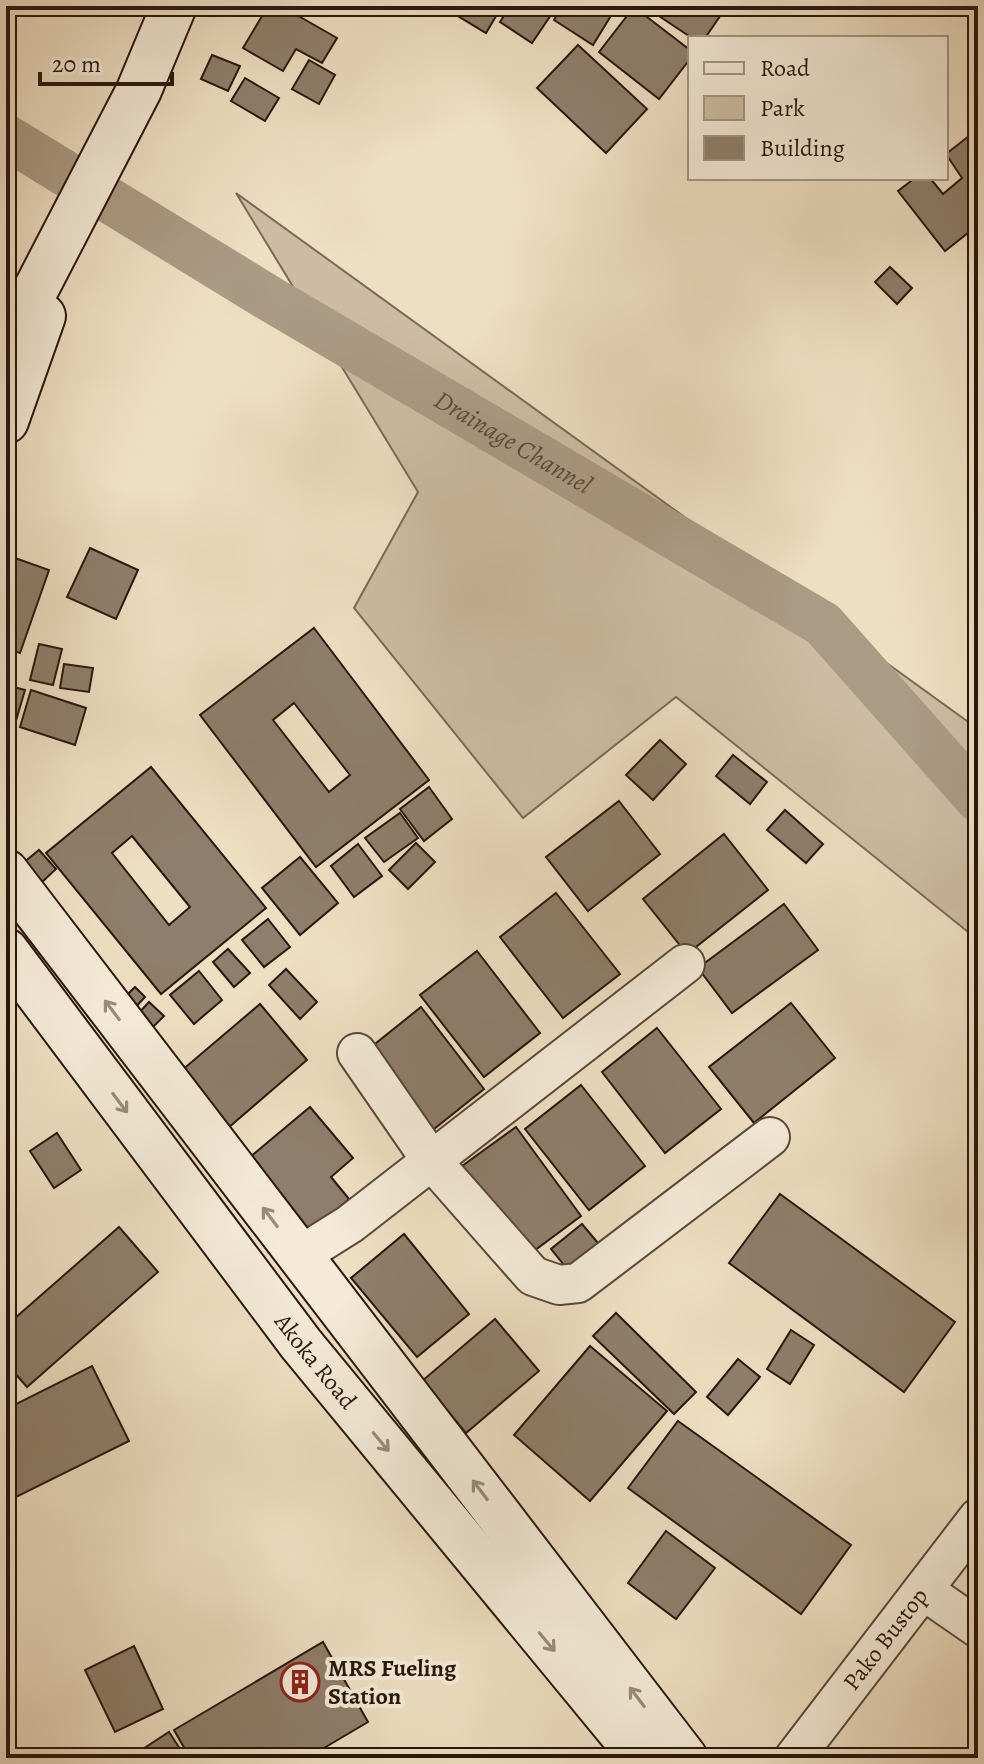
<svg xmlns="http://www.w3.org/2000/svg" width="984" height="1764" viewBox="0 0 984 1764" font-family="Alegreya,serif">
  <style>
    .green { fill: #cdbca3; stroke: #7b6958; stroke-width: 2 }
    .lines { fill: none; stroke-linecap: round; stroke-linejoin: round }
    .canal { stroke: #ab9a84; stroke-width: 46 }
    .building { fill: #8f7e6b; stroke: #29160d; stroke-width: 2; fill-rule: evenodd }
    .street-casing { stroke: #5a483a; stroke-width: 42 }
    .secondary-casing { stroke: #29160d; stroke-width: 48 }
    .street { stroke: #f4ead7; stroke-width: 38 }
    .secondary { stroke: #f4ead7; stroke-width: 44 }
    .oneway { stroke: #998b7c }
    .labels { text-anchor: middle; stroke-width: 8; stroke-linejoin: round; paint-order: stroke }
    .street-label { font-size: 24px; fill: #29160d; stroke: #f4ead7 }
    .poi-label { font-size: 24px; font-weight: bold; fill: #29160d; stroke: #f4ead7; text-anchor: start }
    .water-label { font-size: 26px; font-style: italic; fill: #5d4b3d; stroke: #f4ead7 }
  </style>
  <rect width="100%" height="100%" fill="#eedec2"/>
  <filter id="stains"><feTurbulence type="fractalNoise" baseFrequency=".0025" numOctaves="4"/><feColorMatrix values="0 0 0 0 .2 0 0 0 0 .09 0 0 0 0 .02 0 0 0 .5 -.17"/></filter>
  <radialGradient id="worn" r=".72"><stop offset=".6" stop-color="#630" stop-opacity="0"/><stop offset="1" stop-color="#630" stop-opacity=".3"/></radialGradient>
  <!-- green -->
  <polygon class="green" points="236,193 978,729 978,940 676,697 523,818 354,608 418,492"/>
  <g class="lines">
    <!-- canal -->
    <path class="canal" id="s1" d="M6,137L272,300L823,624L978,799"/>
  </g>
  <!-- building -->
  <g class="building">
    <polygon points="268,6 281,6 337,38 322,63 296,49 283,71 243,48"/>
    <polygon points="450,6 502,6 486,33 448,10"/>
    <polygon points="510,6 557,6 532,43 500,22"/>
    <polygon points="562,6 617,6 593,45 554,20"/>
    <polygon points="644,6 727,6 705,38 692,38"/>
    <polygon points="634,7 690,50 690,59 659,99 599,52"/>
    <polygon points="578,45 647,109 606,153 537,88"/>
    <polygon points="212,55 240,66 228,91 201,79"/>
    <polygon points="309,60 335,75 319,104 292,89"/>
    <polygon points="245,78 279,98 265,121 231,101"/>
    <polygon points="978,129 978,225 945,251 898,191 915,178 930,178 943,194 962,178 946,154"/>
    <polygon points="890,267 912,288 897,304 875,282"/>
    <polygon points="90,548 138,570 116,619 67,597"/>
    <polygon points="15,558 49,570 20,653 6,648 6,583"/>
    <path d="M314,628L429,780L316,867L200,715ZM294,703L350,775L329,792L273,720Z"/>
    <polygon points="39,644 62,649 53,685 30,680"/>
    <polygon points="64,664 93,668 89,692 60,688"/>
    <polygon points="6,685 25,690 15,724 6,722"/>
    <polygon points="31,690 86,708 75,745 20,727"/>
    <polygon points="660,740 686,764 653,800 626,775"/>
    <polygon points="733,755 767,782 750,804 716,776"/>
    <path d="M151,767L266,908L161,994L46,853ZM132,836L190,907L169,925L112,853Z"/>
    <polygon points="429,787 452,819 424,841 400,809"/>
    <polygon points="619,801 660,854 588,911 546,857"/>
    <polygon points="785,810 823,844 806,863 767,830"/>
    <polygon points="400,813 418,838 384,862 365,838"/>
    <polygon points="724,834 768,890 687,954 643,899"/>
    <polygon points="416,843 435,862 408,889 389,870"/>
    <polygon points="358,844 382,876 354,897 331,866"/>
    <polygon points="39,850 56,869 41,883 23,863"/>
    <polygon points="300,857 338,903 300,935 262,888"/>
    <polygon points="556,893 620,974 563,1018 500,937"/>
    <polygon points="784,904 818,950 732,1013 698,968"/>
    <polygon points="268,919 290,947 264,967 242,940"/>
    <polygon points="228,949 250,973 234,987 213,962"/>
    <polygon points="477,951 540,1033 484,1077 420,995"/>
    <polygon points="286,969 317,1002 300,1019 269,985"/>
    <polygon points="199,971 222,1000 194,1024 170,995"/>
    <polygon points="135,987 145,997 131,1012 120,1002"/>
    <polygon points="149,1002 164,1016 152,1028 137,1015"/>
    <polygon points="791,1003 835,1058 754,1123 709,1067"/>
    <polygon points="260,1004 307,1060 228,1128 181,1071"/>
    <polygon points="421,1007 484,1089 429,1133 365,1052"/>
    <polygon points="657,1028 721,1109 665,1153 602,1072"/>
    <polygon points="581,1085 645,1166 589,1210 525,1129"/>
    <polygon points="310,1107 353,1158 331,1177 349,1199 311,1232 249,1158"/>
    <polygon points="516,1127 581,1216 523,1259 458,1169"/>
    <polygon points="57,1133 81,1170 54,1188 30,1151"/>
    <polygon points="780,1194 955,1322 904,1392 729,1263"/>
    <polygon points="582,1224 603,1249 572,1275 551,1249"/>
    <polygon points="119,1227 158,1272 27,1387 6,1363 6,1326"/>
    <polygon points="404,1234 469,1314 417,1357 351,1278"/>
    <polygon points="616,1313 696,1392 674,1414 593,1336"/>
    <polygon points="495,1319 539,1371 466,1433 422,1381"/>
    <polygon points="791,1330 814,1345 790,1384 767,1369"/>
    <polygon points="590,1346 667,1411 590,1501 514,1435"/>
    <polygon points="738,1359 760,1377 728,1415 707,1397"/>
    <polygon points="92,1366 129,1441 6,1502 6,1409"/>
    <polygon points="678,1421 851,1545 801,1614 628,1488"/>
    <polygon points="666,1531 715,1568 676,1619 628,1583"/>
    <polygon points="323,1642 368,1722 307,1758 190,1758 174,1730"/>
    <polygon points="134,1646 163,1709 115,1732 85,1670"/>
    <polygon points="169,1732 186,1758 133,1758 132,1756"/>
  </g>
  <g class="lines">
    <!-- street casing -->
    <g class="street-casing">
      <g id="street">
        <polyline points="357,1053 431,1160 533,1276 559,1285 578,1283 770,1137"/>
        <polyline points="299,1256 350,1224 685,964"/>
        <polyline points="923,1590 978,1628"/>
        <path id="s2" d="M794,1758L978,1518"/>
      </g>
    </g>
    <!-- secondary casing -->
    <g class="secondary-casing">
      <g id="secondary">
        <polyline points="6,347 139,90 174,6"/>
        <polyline points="6,421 43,316"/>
        <polyline points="6,872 685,1758"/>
        <path id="s3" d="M6,951L301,1344L642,1758"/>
      </g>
    </g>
    <!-- street -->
    <use href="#street" class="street"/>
    <!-- secondary -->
    <use href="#secondary" class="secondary"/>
  </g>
  <!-- one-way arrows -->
  <defs><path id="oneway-shaft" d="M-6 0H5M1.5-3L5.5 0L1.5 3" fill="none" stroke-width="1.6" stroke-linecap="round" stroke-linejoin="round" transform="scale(2)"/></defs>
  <g class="oneway">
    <use href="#oneway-shaft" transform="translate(112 1010) rotate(-127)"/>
    <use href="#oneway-shaft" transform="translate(120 1103) rotate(53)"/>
    <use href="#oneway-shaft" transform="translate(270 1217) rotate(-127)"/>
    <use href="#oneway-shaft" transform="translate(381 1442) rotate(50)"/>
    <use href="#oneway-shaft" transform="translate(480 1490) rotate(-127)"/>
    <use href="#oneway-shaft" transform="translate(547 1642) rotate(50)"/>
    <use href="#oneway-shaft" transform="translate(637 1697) rotate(-127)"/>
  </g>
  <!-- icons -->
  <defs>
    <g id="building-ring" transform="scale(2)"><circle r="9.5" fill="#f4ead7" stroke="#8f2418" stroke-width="1.5"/><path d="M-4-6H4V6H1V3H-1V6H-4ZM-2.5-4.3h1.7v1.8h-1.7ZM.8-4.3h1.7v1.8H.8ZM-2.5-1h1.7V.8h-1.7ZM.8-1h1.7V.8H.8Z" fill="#8f2418"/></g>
  </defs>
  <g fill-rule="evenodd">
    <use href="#building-ring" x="300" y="1682"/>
  </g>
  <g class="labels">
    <!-- street labels -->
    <g class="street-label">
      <text dy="8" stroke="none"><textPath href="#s3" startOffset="514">Akoka Road</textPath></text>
      <text dy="8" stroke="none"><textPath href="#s2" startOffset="150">Pako Bustop</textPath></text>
    </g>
    <!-- poi labels -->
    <g class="poi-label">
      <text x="328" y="1676">MRS Fueling<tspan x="328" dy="28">Station</tspan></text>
    </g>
    <!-- water labels -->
    <g class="water-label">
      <text dy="9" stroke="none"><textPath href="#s1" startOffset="592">Drainage Channel</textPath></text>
    </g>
  </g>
  <!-- margin -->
  <rect width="984" height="1764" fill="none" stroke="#eedec2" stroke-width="32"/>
  <rect x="8" y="8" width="968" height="1748" fill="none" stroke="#29160d" stroke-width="4"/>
  <rect x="16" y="16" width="952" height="1732" fill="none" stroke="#29160d" stroke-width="2"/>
  <!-- legend -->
  <rect x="688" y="36" width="260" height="144" fill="#f4ead7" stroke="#a39586" stroke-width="2"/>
  <rect x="704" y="62" width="40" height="12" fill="#f4ead7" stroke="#a39586" stroke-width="2"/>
  <text x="760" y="76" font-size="24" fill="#29160d">Road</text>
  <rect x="704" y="96" width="40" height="24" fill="#cdbca3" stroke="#a39586" stroke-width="2"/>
  <text x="760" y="116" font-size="24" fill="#29160d">Park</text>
  <rect x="704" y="136" width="40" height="24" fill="#8f7e6b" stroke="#a39586" stroke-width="2"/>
  <text x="760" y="156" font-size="24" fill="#29160d">Building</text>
  <!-- scale -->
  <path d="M40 72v12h132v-12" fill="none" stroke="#29160d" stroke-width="4"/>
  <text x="52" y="72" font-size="24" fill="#29160d" stroke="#f4ead7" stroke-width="6" paint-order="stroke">20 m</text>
  <rect width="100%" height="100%" filter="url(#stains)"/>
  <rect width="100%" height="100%" fill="url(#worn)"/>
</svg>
